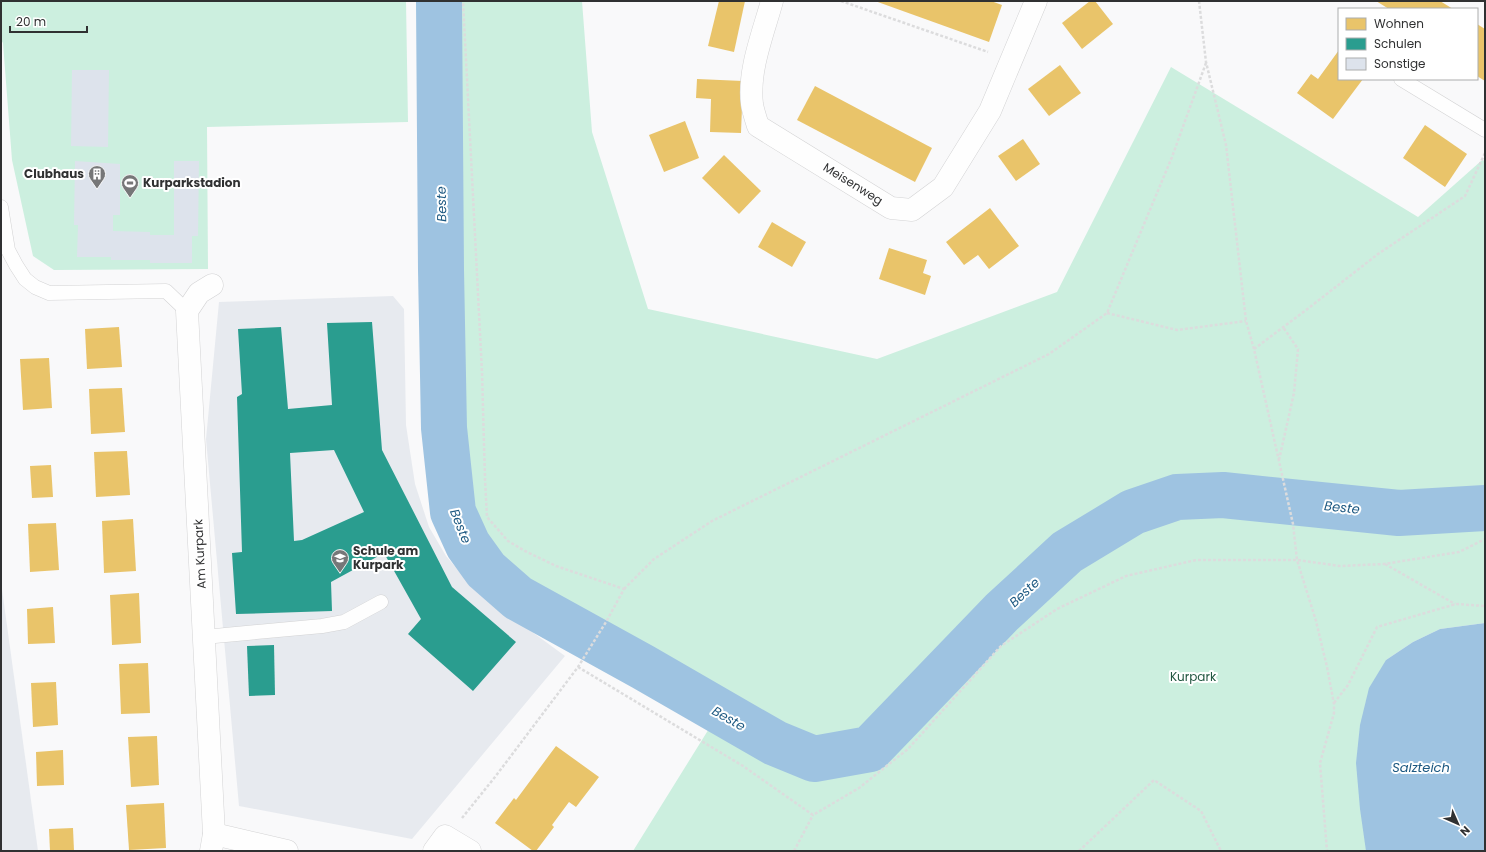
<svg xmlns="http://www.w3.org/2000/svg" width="1486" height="852" viewBox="0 0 1486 852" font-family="Poppins,sans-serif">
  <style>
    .built { fill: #e7eaef }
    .green { fill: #ccefdf }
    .water { fill: #9ec3e1 }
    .homes { fill: #e9c46a }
    .schools { fill: #2a9d8f; fill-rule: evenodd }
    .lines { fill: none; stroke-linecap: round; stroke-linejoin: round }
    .river { stroke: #9ec3e1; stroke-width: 46 }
    .building { fill: #dde3ec }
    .service-casing { stroke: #d3d3d4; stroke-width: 15 }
    .minor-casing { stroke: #d3d3d4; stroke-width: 23 }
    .path { stroke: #dcdcdd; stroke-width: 2.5; stroke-dasharray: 3 2; stroke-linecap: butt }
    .service { stroke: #fefefe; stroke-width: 14 }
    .minor { stroke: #fefefe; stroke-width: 22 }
    .labels { text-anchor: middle; stroke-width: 4; stroke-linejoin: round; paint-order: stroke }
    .poi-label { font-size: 12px; font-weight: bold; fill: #303132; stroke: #fff; text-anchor: start }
    .street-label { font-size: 12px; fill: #303132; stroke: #fff }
    .park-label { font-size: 12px; fill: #225741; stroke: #fff }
    .water-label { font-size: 13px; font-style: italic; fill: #1c5881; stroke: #fff }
  </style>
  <rect width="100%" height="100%" fill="#f9f9fa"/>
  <!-- built -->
  <g class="built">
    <polygon points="393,296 404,309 406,425 415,484 429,527 446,556 476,591 565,656 412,839 239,806 206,439 219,302"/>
    <polygon points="1,582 38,851 1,851"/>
  </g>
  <!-- green -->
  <g class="green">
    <polygon points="1,1 406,1 408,122 207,127 208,269 54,270 33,256 12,160 3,43 1,40"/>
    <polygon points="439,1 582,1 592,132 648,309 877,359 1057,292 1171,67 1418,217 1481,161 1485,160 1485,623 1440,629 1413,642 1386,660 1366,851 633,851 720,711 518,598 486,570 468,545 453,512 444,428 441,270"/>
  </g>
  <!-- water -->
  <polygon class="water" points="1485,623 1485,851 1366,851 1360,809 1356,763 1360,725 1369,688 1386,660 1413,642 1440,629"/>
  <!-- homes -->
  <g class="homes">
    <polygon points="719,1 745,1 734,52 708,46"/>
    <polygon points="875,1 991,1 1002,5 989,42"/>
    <polygon points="1090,1 1095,1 1113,24 1082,49 1062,23"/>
    <polygon points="1376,1 1440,1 1453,9 1389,9"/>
    <polygon points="1477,24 1485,29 1485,81 1477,76"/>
    <polygon points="1339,50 1339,79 1363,79 1333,119 1297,93 1311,74 1318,79"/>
    <polygon points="1060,65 1081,93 1049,116 1028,89"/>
    <polygon points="697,79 743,81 741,133 710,132 711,99 696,98"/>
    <polygon points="815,86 932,148 915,182 797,120"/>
    <polygon points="685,121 699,158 664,172 649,135"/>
    <polygon points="1425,125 1467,154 1445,187 1403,158"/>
    <polygon points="1023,139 1040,164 1016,181 998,156"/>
    <polygon points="724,155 761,191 739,214 702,178"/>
    <polygon points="990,208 1019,246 989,269 978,255 964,265 946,242"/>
    <polygon points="772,222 806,242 792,267 758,247"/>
    <polygon points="889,248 927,260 923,273 931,276 925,295 879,279"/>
    <polygon points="119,327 122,367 87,369 85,329"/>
    <polygon points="49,358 52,408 23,410 20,359"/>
    <polygon points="122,388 125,432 91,434 89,389"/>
    <polygon points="127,451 130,495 96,497 94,452"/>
    <polygon points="51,465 53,497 32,498 30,466"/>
    <polygon points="133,519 136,571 104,573 102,521"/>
    <polygon points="56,523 59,570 30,572 28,524"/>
    <polygon points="139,593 141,643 112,645 110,595"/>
    <polygon points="53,607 55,643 28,644 27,609"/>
    <polygon points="148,663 150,713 121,714 119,664"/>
    <polygon points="56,682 58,725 33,727 31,683"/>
    <polygon points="157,736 159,785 131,787 128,737"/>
    <polygon points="556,746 599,777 576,807 569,802 552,825 554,827 536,851 533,851 495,823 514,798 516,800"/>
    <polygon points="63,750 64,785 37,786 36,752"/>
    <polygon points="164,803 166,848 129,850 126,805"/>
    <polygon points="73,828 74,851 50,851 49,829"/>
  </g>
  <!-- schools -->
  <g class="schools">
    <path d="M372,322L382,450L452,587L516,642L473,691L408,634L421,619L384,553L331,582L332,611L236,614L232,553L242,552L237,397L242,394L238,329L281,327L288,409L332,405L327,323ZM334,450L364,512L302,540L294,541L290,453Z"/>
    <polygon points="274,645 275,695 249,696 247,646"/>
  </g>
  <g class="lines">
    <!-- river -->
    <polyline class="river" points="439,1 441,270 444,428 453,512 468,545 486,570 518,598 643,667 775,743 814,759 870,749 1002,612 1067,552 1133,512 1177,497 1223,495 1399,513 1485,508"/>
  </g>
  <!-- building -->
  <g class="building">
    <polygon points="72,70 109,70 108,147 71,146"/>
    <polygon points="75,161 120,164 120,215 113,215 113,231 150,232 150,235 174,235 174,161 199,161 198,236 192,236 192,263 150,263 150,260 111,260 111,257 77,257 78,225 74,225"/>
  </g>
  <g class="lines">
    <!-- service casing -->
    <g class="service-casing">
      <g id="service">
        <polyline points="1401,79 1485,130"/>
        <polyline points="1,207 8,250 16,265 25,279 35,287 49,293 166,291 187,311"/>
        <polyline points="204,637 322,626 344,622 381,602"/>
      </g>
    </g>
    <!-- minor casing -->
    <g class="minor-casing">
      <g id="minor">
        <path d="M772,1C763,34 748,70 752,104C753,111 756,119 758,126L891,208L912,210L943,187L990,111L1036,1"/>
        <polyline points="214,834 287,851"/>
        <polyline points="211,851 214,834 187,311 199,293 212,285"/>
        <polyline points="434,851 445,836 470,851"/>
      </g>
    </g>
    <!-- path -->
    <g class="path">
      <polyline points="841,1 988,52"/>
      <polyline points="1199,1 1206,62 1226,145 1246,321 1254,349 1293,524 1297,560 1316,621 1327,667 1334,704 1334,713 1320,763 1327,851"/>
      <polyline points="1107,313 1177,330 1246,321"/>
      <polyline points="1254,349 1310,307 1378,254 1465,196 1485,153"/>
      <polyline points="1279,460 1294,393 1298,349 1283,327"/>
      <polyline points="1385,564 1455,604"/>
      <polyline points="624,589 654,559 712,521 1049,354 1107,313 1172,157 1206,63"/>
      <polyline points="578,667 743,766 813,815 859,788 908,749 1001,646 1057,609 1126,576 1196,560 1297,560 1340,566 1384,564 1459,552 1485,539"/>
      <polyline points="1334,703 1348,685 1377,627 1456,604 1485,606"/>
      <polyline points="462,818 495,777 578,667 606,622 624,589 556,566 525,551 508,541 487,517 485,479 482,372 463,1"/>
      <polyline points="794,851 813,815"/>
      <polyline points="1079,851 1154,780 1201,811 1221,851"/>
    </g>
    <!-- service -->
    <use href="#service" class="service"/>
    <!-- minor -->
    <use href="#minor" class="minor"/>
  </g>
  <!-- icons -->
  <defs>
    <g id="building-pin" transform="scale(0.9)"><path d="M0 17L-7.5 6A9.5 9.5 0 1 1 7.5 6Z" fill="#767778" stroke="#fff"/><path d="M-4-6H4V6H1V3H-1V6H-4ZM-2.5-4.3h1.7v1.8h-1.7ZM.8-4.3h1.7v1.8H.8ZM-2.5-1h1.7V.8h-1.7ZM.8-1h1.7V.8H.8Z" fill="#fff"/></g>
    <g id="stadium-pin" transform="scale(0.9)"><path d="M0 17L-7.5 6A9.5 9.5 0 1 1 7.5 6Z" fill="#767778" stroke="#fff"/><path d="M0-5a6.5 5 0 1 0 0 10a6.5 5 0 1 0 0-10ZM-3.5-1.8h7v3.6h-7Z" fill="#fff"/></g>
    <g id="school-pin" transform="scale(0.9)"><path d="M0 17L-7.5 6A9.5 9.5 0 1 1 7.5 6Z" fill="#767778" stroke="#fff"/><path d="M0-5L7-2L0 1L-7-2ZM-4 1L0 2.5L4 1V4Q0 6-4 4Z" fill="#fff"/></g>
  </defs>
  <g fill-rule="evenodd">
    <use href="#building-pin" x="97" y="174"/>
    <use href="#stadium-pin" x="130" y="183"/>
    <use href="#school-pin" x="340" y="558"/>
  </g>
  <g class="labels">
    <!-- poi labels -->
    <g class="poi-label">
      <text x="84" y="178" text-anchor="end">Clubhaus</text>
      <text x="143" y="187">Kurparkstadion</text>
      <text x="353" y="555">Schule am<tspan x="353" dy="14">Kurpark</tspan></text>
    </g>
    <!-- street labels -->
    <g class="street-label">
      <text transform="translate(853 184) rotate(32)" y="4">Meisenweg</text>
      <text transform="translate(200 554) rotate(-93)" y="4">Am Kurpark</text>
    </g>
    <!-- park labels -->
    <g class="park-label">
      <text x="1193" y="681">Kurpark</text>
    </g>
    <!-- water labels -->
    <g class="water-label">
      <text transform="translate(441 204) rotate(-91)" y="5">Beste</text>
      <text transform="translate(1342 507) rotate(6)" y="5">Beste</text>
      <text transform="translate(461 526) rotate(68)" y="5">Beste</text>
      <text transform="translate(1024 592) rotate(-43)" y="5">Beste</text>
      <text transform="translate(729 718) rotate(30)" y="5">Beste</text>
      <text x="1421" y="772">Salzteich</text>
    </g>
  </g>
  <!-- border -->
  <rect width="1486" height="852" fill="none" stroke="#303132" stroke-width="4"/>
  <!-- legend -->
  <rect x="1338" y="8" width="140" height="72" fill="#ffffff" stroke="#acadad"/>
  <rect x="1346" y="18" width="20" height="12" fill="#e9c46a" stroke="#acadad"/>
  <text x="1374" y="28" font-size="12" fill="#303132">Wohnen</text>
  <rect x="1346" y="38" width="20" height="12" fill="#2a9d8f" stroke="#acadad"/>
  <text x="1374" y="48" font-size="12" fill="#303132">Schulen</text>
  <rect x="1346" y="58" width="20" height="12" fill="#dde3ec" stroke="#acadad"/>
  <text x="1374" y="68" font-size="12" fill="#303132">Sonstige</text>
  <!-- north arrow -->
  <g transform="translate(1458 824) rotate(135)" stroke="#ffffff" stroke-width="3" paint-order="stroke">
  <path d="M0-3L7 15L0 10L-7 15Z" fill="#303132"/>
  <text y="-6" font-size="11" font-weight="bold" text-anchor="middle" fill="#303132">N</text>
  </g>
  <!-- scale -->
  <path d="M10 26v6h77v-6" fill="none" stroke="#303132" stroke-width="2"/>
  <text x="16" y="26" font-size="12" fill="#303132" stroke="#ffffff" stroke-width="3" paint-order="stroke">20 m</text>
</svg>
